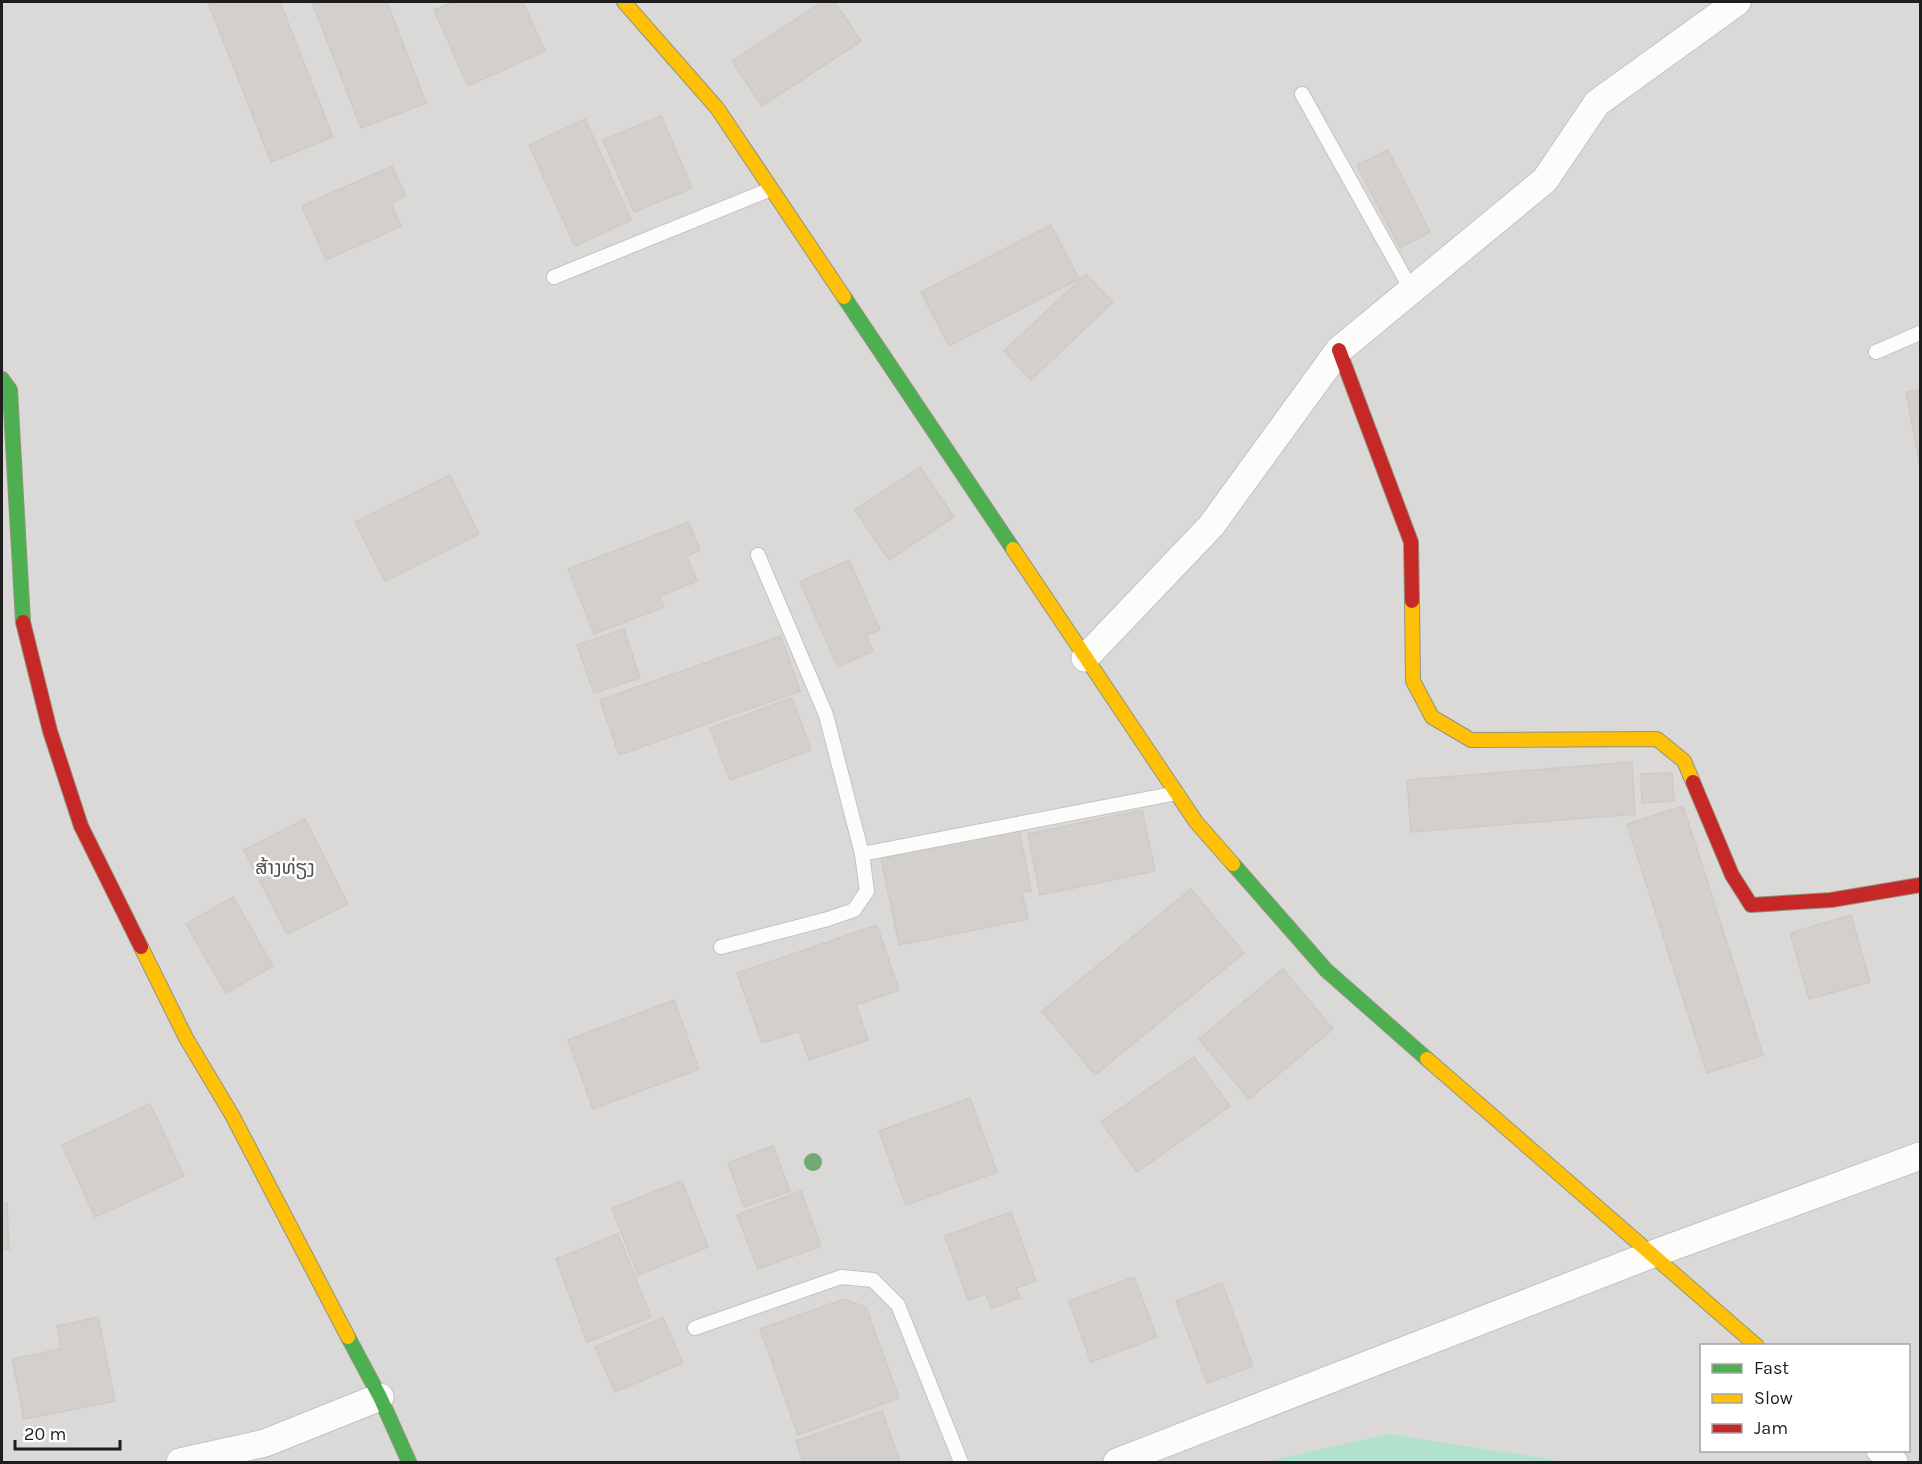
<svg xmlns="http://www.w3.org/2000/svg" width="1922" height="1464" viewBox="0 0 1922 1464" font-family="Karla,'Noto Sans Lao',sans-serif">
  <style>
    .residential { fill: #dad9d7; fill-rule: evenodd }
    .pitch { fill: #b0e2cc }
    .building { fill: #d2cfcc; stroke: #cecac6; stroke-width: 1.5 }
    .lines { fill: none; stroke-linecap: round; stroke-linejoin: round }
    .lane-casing { stroke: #c4c3c1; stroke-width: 16 }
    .street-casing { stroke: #c4c3c1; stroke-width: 29 }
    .fast-casing { stroke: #93947d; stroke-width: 16 }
    .slow-casing { stroke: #93947d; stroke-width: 16 }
    .jam-casing { stroke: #93947d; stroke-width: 16 }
    .lane { stroke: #fcfcfb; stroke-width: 14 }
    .street { stroke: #fcfcfb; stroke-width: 27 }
    .fast { stroke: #4caf50; stroke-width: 14 }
    .slow { stroke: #ffc107; stroke-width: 14 }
    .jam { stroke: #c62828; stroke-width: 14 }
    .tree { fill: #70ab72 }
    .labels { text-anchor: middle; stroke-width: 5; stroke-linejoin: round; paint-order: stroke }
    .quarter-label { font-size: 20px; fill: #505050; stroke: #fff }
  </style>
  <rect width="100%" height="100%" fill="#ebe9e5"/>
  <!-- residential -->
  <path class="residential" d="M2,2H1920V1462H2ZM1702,1346H1908V1450H1702Z"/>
  <!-- pitch -->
  <polygon class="pitch" points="1388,1434 1561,1461 1564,1462 1266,1462"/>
  <!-- building -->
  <g class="building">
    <polygon points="208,2 280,2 333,137 271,162"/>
    <polygon points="312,2 387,2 426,103 361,128"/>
    <polygon points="453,2 523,2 545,51 468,86 434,10"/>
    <polygon points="822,2 835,2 861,41 762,106 732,61"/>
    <polygon points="661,116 692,188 634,212 603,140"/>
    <polygon points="585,119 631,220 575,246 529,145"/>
    <polygon points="1388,150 1430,232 1400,248 1357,165"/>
    <polygon points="392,166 406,196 391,203 401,226 326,260 302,206"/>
    <polygon points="1051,225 1079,279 949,346 921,292"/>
    <polygon points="1086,274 1113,302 1031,380 1004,351"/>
    <polygon points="1920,389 1920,465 1906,392"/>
    <polygon points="920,467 954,517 889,560 855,510"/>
    <polygon points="450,475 479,534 385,581 355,522"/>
    <polygon points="689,522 700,550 687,556 697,581 660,596 664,607 594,634 568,569"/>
    <polygon points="849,560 880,630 866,635 873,651 838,667 800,582"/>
    <polygon points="624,629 640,678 594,693 577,645"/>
    <polygon points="781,636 800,691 619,755 600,700"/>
    <polygon points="792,698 811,750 730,780 710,728"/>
    <polygon points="1632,762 1635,814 1411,832 1407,780"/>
    <polygon points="1672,773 1674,801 1642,803 1641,774"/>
    <polygon points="1683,806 1763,1055 1707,1073 1627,824"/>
    <polygon points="1142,810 1155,871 1040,895 1028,834"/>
    <polygon points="305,819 348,904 287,934 244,850"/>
    <polygon points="1019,829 1031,891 1022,892 1028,919 899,945 881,858"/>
    <polygon points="1191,889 1244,953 1095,1075 1042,1011"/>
    <polygon points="233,897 273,966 226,993 186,924"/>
    <polygon points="1851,915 1870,982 1809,999 1790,933"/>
    <polygon points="877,925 899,990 856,1005 868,1040 809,1060 799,1031 762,1043 737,973"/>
    <polygon points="1283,969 1333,1029 1249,1099 1199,1039"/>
    <polygon points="674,1000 699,1069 593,1109 568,1040"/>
    <polygon points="1194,1057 1230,1106 1137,1172 1101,1122"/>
    <polygon points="970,1098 997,1172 906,1205 879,1131"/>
    <polygon points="150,1104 184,1176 95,1217 62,1145"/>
    <polygon points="773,1146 790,1191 744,1207 728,1163"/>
    <polygon points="682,1181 708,1247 638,1275 612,1208"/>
    <polygon points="801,1191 821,1246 758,1269 737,1215"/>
    <polygon points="2,1203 7,1203 9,1249 2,1250"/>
    <polygon points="1011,1212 1036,1281 1016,1288 1020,1298 991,1308 986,1294 968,1300 945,1236"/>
    <polygon points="618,1234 651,1317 587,1342 556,1259"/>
    <polygon points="1134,1277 1157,1337 1091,1362 1069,1301"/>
    <polygon points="1222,1283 1253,1366 1207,1383 1176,1301"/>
    <polygon points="844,1299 866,1307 899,1398 798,1435 760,1329"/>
    <polygon points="98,1317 115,1401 24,1419 12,1359 61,1349 57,1326"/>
    <polygon points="663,1318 683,1363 615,1392 595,1347"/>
    <polygon points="882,1411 900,1462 803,1462 796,1441"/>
  </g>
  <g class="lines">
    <!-- lane casing -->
    <g class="lane-casing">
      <g id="lane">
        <polyline points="1302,94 1412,291"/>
        <polyline points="554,277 771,189"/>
        <polyline points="1876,352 1920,333"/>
        <polyline points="862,854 1177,793"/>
        <polyline points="721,947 828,919 854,910 867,891 862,854 826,715 758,555"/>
        <polyline points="695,1328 841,1277 873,1280 898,1305 961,1462"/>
      </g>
    </g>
    <!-- street casing -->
    <g class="street-casing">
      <g id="street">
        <polyline points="1085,658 1211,526 1339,350 1545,180 1597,103 1737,2"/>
        <polyline points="1880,1450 1894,1462"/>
        <polyline points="180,1462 265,1443 380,1397"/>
        <polyline points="1117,1462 1650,1255 1920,1156"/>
      </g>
    </g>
    <!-- fast casing -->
    <g class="fast-casing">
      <g id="fast">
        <polyline points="844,297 1013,549"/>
        <polyline points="2,379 10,390 23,622"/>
        <polyline points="1233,864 1326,970 1427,1059"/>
        <polyline points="348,1337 380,1397 409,1462"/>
      </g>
    </g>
    <!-- slow casing -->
    <g class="slow-casing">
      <g id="slow">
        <polyline points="624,2 717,108 844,297"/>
        <polyline points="1013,549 1196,822 1233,864"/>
        <polyline points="1412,601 1413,681 1432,717 1471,740 1657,739 1684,761 1693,782"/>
        <polyline points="141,947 186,1038 232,1115 348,1337"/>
        <polyline points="1427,1059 1757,1346"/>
      </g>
    </g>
    <!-- jam casing -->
    <g class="jam-casing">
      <g id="jam">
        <polyline points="1339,350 1411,542 1412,601"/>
        <polyline points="23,622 50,731 81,826 141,947"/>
        <polyline points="1693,782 1732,875 1751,905 1831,900 1920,885"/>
      </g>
    </g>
    <!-- lane -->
    <use href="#lane" class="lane"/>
    <!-- street -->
    <use href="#street" class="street"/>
    <!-- fast -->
    <use href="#fast" class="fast"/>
    <!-- slow -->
    <use href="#slow" class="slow"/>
    <!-- jam -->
    <use href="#jam" class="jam"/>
  </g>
  <!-- trees -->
  <circle class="tree" cx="813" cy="1162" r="9"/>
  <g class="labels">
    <!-- quarter labels -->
    <g class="quarter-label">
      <text x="285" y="874">ສ້າງທ່ຽງ</text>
    </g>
  </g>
  <!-- border -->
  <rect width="1922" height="1464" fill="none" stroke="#1d1d1d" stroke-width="6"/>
  <!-- legend -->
  <rect x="1700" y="1344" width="210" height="108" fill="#ffffff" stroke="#a5a5a5" stroke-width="1.5"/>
  <rect x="1712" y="1364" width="30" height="9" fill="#4caf50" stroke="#a5a5a5" stroke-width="1.5"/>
  <text x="1754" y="1374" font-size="18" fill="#1d1d1d">Fast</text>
  <rect x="1712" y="1394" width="30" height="9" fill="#ffc107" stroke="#a5a5a5" stroke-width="1.5"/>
  <text x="1754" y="1404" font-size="18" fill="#1d1d1d">Slow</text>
  <rect x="1712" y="1424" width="30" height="9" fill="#c62828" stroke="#a5a5a5" stroke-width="1.5"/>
  <text x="1754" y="1434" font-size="18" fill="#1d1d1d">Jam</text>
  <!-- scale -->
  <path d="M15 1440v9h105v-9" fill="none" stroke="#1d1d1d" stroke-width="3"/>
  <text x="24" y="1440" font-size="18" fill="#1d1d1d" stroke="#ffffff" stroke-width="4.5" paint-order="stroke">20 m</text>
</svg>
